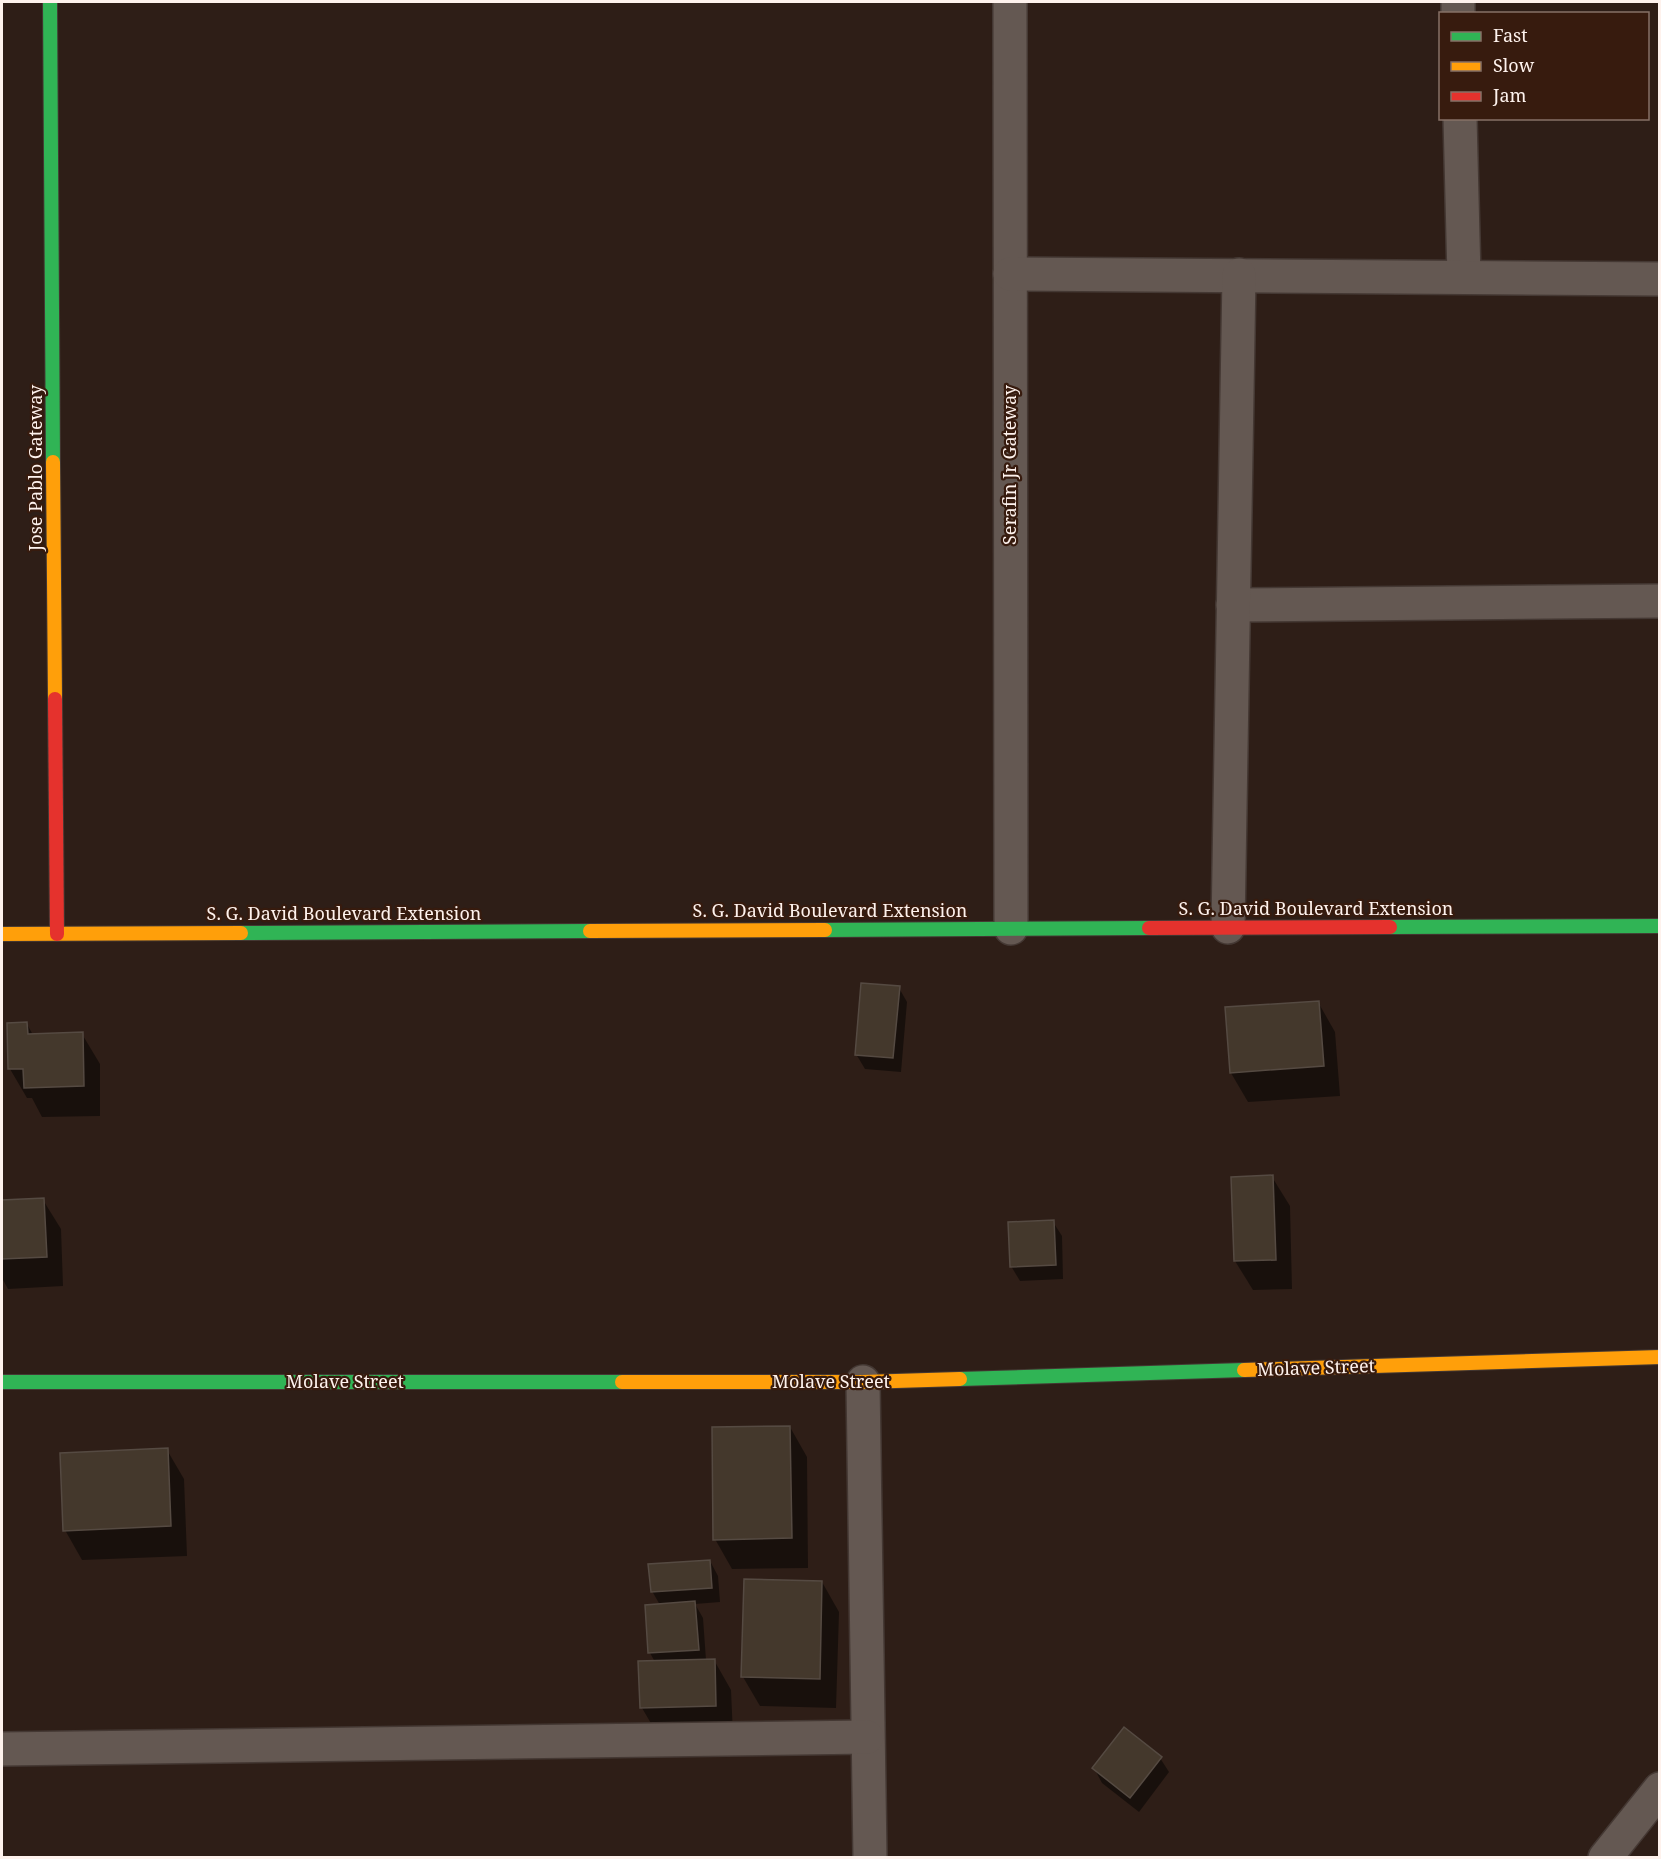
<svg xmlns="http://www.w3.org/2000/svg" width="1661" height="1859" viewBox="0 0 1661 1859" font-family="'Noto Serif',serif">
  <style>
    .shadow { fill: #0007 }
    .building { fill: #44382c; stroke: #554a42; stroke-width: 1.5 }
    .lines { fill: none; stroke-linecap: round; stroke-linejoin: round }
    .street-casing { stroke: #443833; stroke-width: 36 }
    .fast-casing { stroke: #443833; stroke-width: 16 }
    .slow-casing { stroke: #443833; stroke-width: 16 }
    .jam-casing { stroke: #443833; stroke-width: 16 }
    .street { stroke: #645852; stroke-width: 33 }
    .fast { stroke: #30b455; stroke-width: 14 }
    .slow { stroke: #ff9f0a; stroke-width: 14 }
    .jam { stroke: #e5322d; stroke-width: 14 }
    .labels { text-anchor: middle; stroke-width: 4.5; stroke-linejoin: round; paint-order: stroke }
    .street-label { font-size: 18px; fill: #fef2ed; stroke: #371b0e }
  </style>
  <rect width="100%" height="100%" fill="#2e1e17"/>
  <!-- shadow -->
  <g class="shadow">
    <polygon points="899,988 907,1002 901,1072 865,1069 856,1054"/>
    <polygon points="1318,1002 1335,1032 1340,1096 1248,1102 1231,1073"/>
    <polygon points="27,1024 33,1035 82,1034 100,1064 100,1116 42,1117 32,1098 27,1098 10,1069"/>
    <polygon points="1272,1177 1290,1206 1292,1289 1253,1290 1235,1261"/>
    <polygon points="43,1200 61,1229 63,1286 8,1289 2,1278 2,1202"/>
    <polygon points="1053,1222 1062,1236 1063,1279 1020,1281 1011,1266"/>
    <polygon points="790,1427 807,1457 808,1568 732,1569 715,1539"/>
    <polygon points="167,1450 184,1479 187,1556 82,1560 65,1530"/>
    <polygon points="710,1561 718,1576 720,1602 695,1604 703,1618 706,1660 714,1660 731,1690 733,1735 659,1737 642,1708 655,1662 650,1653 660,1605 652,1591"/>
    <polygon points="822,1582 839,1612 836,1708 760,1706 743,1677"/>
    <polygon points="1160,1758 1169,1772 1139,1812 1102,1783 1094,1768"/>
  </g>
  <!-- building -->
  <g class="building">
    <polygon points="861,983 900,986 893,1058 855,1055"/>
    <polygon points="1319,1001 1324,1066 1230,1073 1225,1007"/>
    <polygon points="27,1022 28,1034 83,1032 84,1086 24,1088 23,1069 8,1069 7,1023"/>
    <polygon points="1273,1175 1276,1260 1234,1261 1231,1177"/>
    <polygon points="44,1198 47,1257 2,1259 2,1200"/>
    <polygon points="1054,1220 1056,1265 1010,1267 1008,1222"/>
    <polygon points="790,1426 792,1538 713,1540 712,1427"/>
    <polygon points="168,1448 171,1526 63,1531 60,1453"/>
    <polygon points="710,1560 712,1588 651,1592 648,1564"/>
    <polygon points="744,1579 822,1581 820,1679 741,1677"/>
    <polygon points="695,1601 699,1650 648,1653 645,1605"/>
    <polygon points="715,1659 716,1706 640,1708 638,1661"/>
    <polygon points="1124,1727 1162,1757 1130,1798 1092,1768"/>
  </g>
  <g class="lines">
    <!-- street casing -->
    <g class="street-casing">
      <g id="street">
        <polyline points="1010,2 1011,928"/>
        <polyline points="1458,2 1458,14"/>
        <polyline points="1460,118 1464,277"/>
        <polyline points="1010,274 1660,279"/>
        <polyline points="1233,605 1660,601"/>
        <polyline points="1228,927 1239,275"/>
        <polyline points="863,1382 870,1858"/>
        <polyline points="2,1749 867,1737"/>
        <polyline points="1605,1858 1660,1789"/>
      </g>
    </g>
    <!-- fast casing -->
    <g class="fast-casing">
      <g id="fast">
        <polyline points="50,2 53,462"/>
        <polyline points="1390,927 1660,926"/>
        <polyline points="825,930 1149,928"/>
        <polyline points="241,933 590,931"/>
        <polyline points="960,1379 1244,1370"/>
        <polyline points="2,1382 622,1382"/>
      </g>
    </g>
    <!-- slow casing -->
    <g class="slow-casing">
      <g id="slow">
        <polyline points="53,462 55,699"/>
        <polyline points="590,931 825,930"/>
        <polyline points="2,934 241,933"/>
        <polyline points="1244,1370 1660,1357"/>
        <polyline points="622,1382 863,1382 960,1379"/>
      </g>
    </g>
    <!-- jam casing -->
    <g class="jam-casing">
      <g id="jam">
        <polyline points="55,699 57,934"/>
        <polyline points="1149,928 1390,927"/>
      </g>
    </g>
    <!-- street -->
    <use href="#street" class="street"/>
    <!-- fast -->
    <use href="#fast" class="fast"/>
    <!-- slow -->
    <use href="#slow" class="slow"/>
    <!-- jam -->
    <use href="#jam" class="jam"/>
  </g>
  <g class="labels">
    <!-- street labels -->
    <g class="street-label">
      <text transform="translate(1010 465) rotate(-90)" y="6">Serafin Jr Gateway</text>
      <text transform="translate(36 468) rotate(-90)" y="6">Jose Pablo Gateway</text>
      <text x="1316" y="915">S. G. David Boulevard Extension</text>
      <text x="830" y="917">S. G. David Boulevard Extension</text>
      <text x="344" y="920">S. G. David Boulevard Extension</text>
      <text transform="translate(1316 1368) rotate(-2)" y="6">Molave Street</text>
      <text x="345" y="1388">Molave Street</text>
      <text x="831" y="1388">Molave Street</text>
    </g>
  </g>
  <!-- border -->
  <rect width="1661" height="1859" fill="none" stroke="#fef2ed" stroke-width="6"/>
  <!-- legend -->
  <rect x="1439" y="12" width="210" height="108" fill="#371b0e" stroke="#877167" stroke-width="1.5"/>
  <rect x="1451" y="32" width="30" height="9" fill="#30b455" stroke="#877167" stroke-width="1.5"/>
  <text x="1493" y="42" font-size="18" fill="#fef2ed">Fast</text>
  <rect x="1451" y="62" width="30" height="9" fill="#ff9f0a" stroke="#877167" stroke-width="1.5"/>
  <text x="1493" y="72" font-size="18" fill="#fef2ed">Slow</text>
  <rect x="1451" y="92" width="30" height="9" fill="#e5322d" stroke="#877167" stroke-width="1.5"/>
  <text x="1493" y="102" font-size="18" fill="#fef2ed">Jam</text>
</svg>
